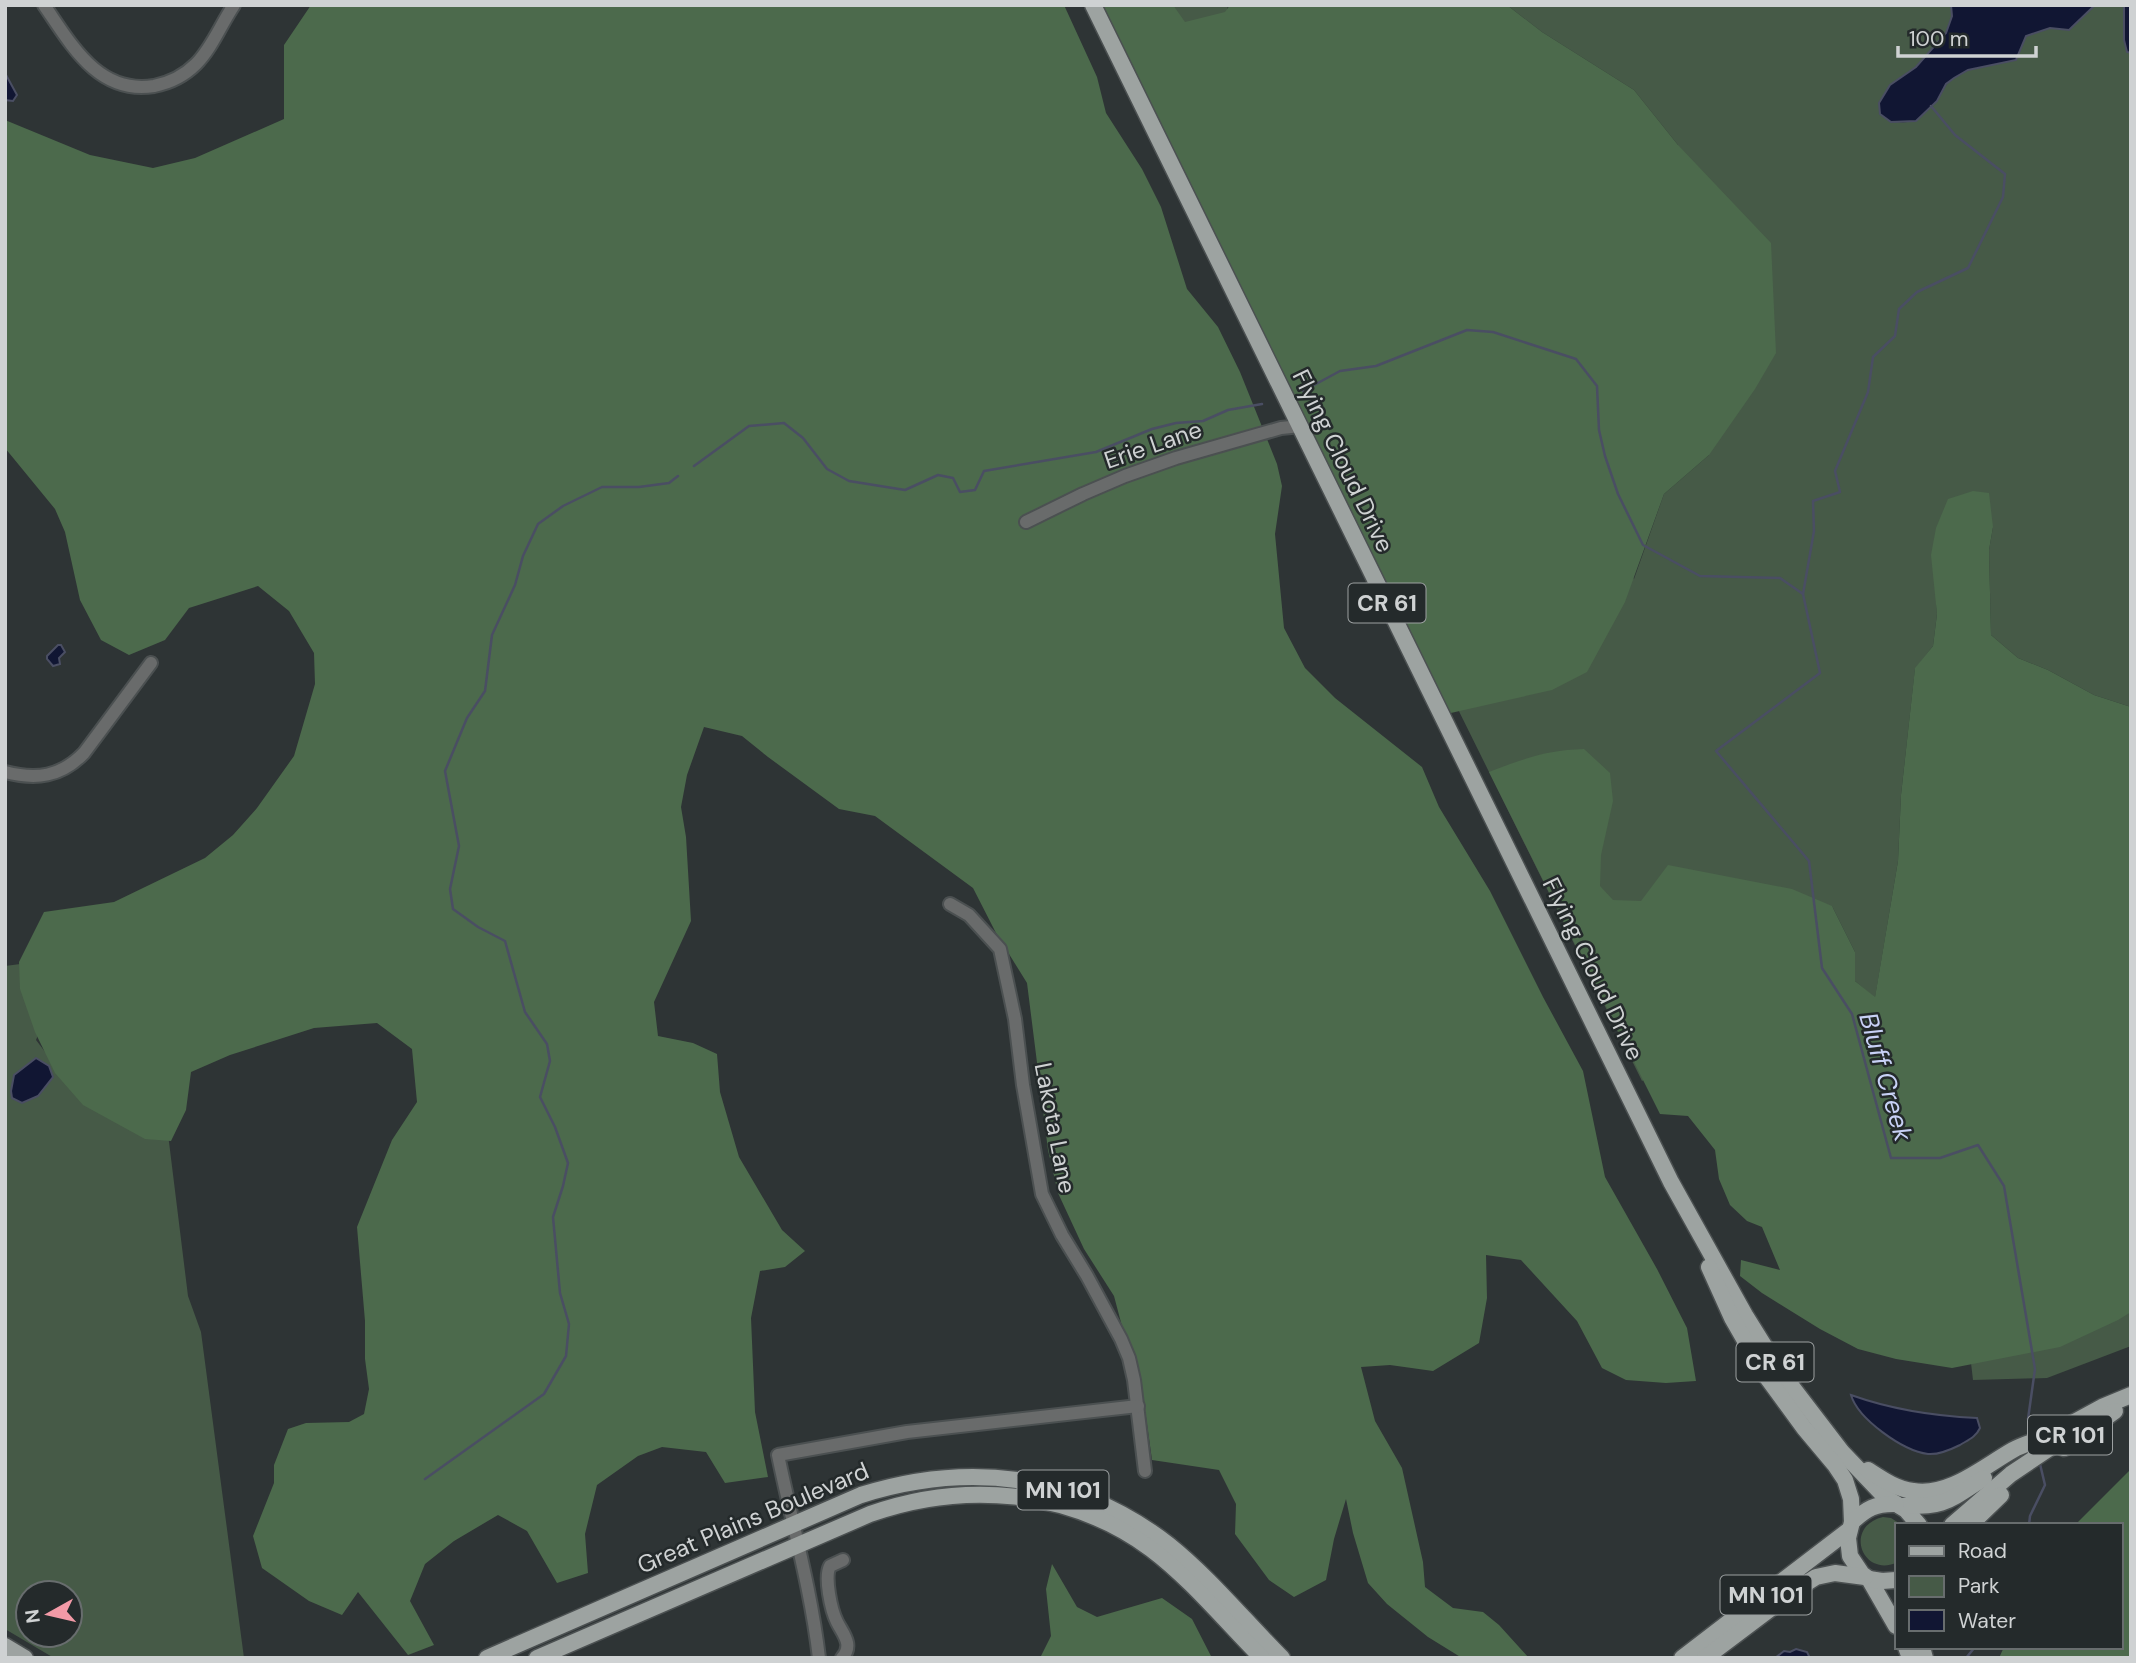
<svg xmlns="http://www.w3.org/2000/svg" width="2136" height="1663" viewBox="0 0 2136 1663" font-family="'DM Sans',sans-serif">
  <style>
    .green { fill: #465a47; fill-rule: evenodd }
    .forest { fill: #4c6a4c }
    .water { fill: #111633; stroke: #4a4e63; stroke-width: 2 }
    .lines { fill: none; stroke-linecap: round; stroke-linejoin: round }
    .stream { stroke: #4a4e63; stroke-width: 2.5 }
    .minor-casing { stroke: #4b5051; stroke-width: 16 }
    .major-casing { stroke: #4b5051; stroke-width: 19 }
    .minor { stroke: #696b6b; stroke-width: 12 }
    .major { stroke: #9da3a1; stroke-width: 16 }
    .labels { text-anchor: middle; stroke-width: 5; stroke-linejoin: round; paint-order: stroke }
    .shield { fill: #242a2b; stroke: #9ca0a1; stroke-width: 2 }
    .shield-label { font-size: 23px; font-weight: bold; fill: #cfd2d3 }
    .street-label { font-size: 24px; fill: #cfd2d3; stroke: #242a2b }
    .water-label { font-size: 26px; font-style: italic; fill: #c8d1f6; stroke: #242a2b }
  </style>
  <rect width="100%" height="100%" fill="#2e3435"/>
  <!-- green -->
  <g class="green">
    <path d="M1104,5H1230L1227,8L1634,579L1664,494L1709,455L1678,145L1634,90L1542,32L1507,5H1951L1952,16L1946,33L1916,67L1890,85L1880,114C1903,130 1920,122 1936,101C1943,94 1944,85 1952,79C1970,66 1995,65 2016,60L2026,36L2050,28L2069,30L2095,5H2124V40L2127,52L2131,53V707L2094,695L2048,670L2018,658L1991,635L1989,550L1993,527L1936,598L1937,614L1933,646L1915,669L1901,795L1898,861L1875,998L1855,981V952L1832,906L1890,1107L2131,1190V1346L2047,1378L1973,1380L1954,1216L1764,1016L1642,1081L1296,382Z"/>
    <path d="M28,963L49,1009L36,1040L72,1087L161,1102L169,1142L188,1296L201,1332L244,1658H54L5,1629V966ZM28,1593H70V1635H28Z"/>
    <path d="M1883,1517L1891,1518L1902,1525H1896V1563C1861,1577 1844,1526 1883,1517Z"/>
  </g>
  <!-- forest -->
  <g class="forest">
    <polygon points="311,5 1064,5 1097,77 1106,113 1142,169 1161,207 1187,289 1218,327 1240,372 1277,464 1282,486 1275,534 1284,628 1305,668 1335,698 1422,767 1439,807 1490,891 1543,997 1583,1071 1605,1177 1657,1269 1687,1328 1696,1381 1666,1383 1626,1380 1602,1368 1577,1321 1521,1260 1486,1255 1487,1298 1479,1343 1433,1371 1390,1365 1361,1367 1375,1421 1402,1468 1423,1562 1425,1587 1453,1608 1483,1612 1499,1625 1529,1658 1462,1658 1428,1637 1387,1604 1368,1583 1353,1533 1346,1499 1334,1539 1326,1580 1294,1597 1269,1580 1235,1534 1236,1504 1219,1470 1152,1460 1146,1417 1114,1296 1084,1249 1058,1193 1048,1150 1027,983 996,933 973,888 875,816 839,809 768,757 742,736 704,727 687,775 681,807 686,837 691,921 654,1002 658,1036 693,1043 717,1054 720,1092 739,1157 782,1230 805,1251 785,1267 760,1271 751,1318 755,1412 768,1477 725,1483 706,1452 662,1447 638,1456 597,1485 585,1534 588,1573 557,1583 527,1531 498,1515 454,1541 425,1564 410,1601 434,1645 408,1655 358,1592 342,1615 309,1601 262,1568 253,1536 274,1483 274,1465 288,1429 306,1423 349,1422 364,1414 369,1389 365,1359 365,1321 357,1227 392,1140 417,1102 412,1049 377,1023 314,1028 230,1055 191,1072 186,1110 171,1141 145,1139 83,1105 55,1073 35,1032 20,989 19,962 44,912 114,902 205,858 233,835 257,808 294,756 315,684 314,653 289,611 258,586 189,608 165,640 129,655 101,640 80,600 65,532 55,509 5,448 5,120 90,155 153,168 195,158 284,119 284,45"/>
    <polygon points="1093,5 1173,5 1185,22 1225,12 1230,5 1507,5 1542,32 1634,90 1678,145 1771,243 1776,353 1755,389 1709,455 1664,494 1625,602 1587,672 1552,690 1442,715"/>
    <path d="M1973,491L1989,493L1993,527L1989,550L1991,635L2018,658L2048,670L2094,695L2131,707V1312L2118,1320L2060,1347L1952,1368L1896,1359L1858,1349L1820,1329L1762,1293L1740,1276L1741,1260L1780,1270L1762,1227L1747,1221L1730,1205L1719,1179L1715,1150L1688,1116L1660,1114L1489,772C1523,759 1546,750 1584,749L1610,773L1613,801L1601,855L1600,886L1613,900L1641,901L1668,865L1792,889L1832,906L1855,952V981L1875,997L1898,861L1901,795L1915,668L1933,646L1937,614L1931,555L1936,528L1948,499Z"/>
    <polygon points="2131,1469 2131,1658 1999,1658 2004,1647 2120,1647 2120,1525 2075,1525"/>
    <polygon points="1052,1564 1077,1607 1097,1617 1162,1598 1192,1619 1212,1658 1040,1658 1051,1636 1046,1589"/>
  </g>
  <!-- water -->
  <g class="water">
    <polygon points="1951,5 2095,5 2069,30 2050,28 2026,36 2016,60 1968,70 1954,78 1946,84 1937,101 1916,121 1891,122 1880,114 1879,103 1890,85 1916,67 1946,33 1952,16"/>
    <polygon points="2124,5 2131,5 2131,53 2127,52 2124,40"/>
    <polygon points="5,73 17,95 13,101 5,100"/>
    <polygon points="58,645 61,645 65,652 59,658 60,664 53,666 47,659 47,656"/>
    <polygon points="36,1058 49,1066 53,1077 38,1096 22,1103 12,1098 11,1091 14,1075"/>
    <path d="M1851,1395C1893,1410 1933,1416 1977,1418L1980,1428C1976,1437 1968,1440 1960,1445C1950,1450 1939,1455 1928,1454C1903,1451 1858,1419 1851,1395Z"/>
    <polygon points="1796,1649 1807,1652 1810,1658 1775,1658 1784,1651 1790,1652"/>
  </g>
  <g class="lines">
    <!-- stream -->
    <g class="stream">
      <polyline points="1931,106 1955,135 2005,174 2003,197 1968,268 1917,292 1899,309 1895,336 1873,357 1868,392 1835,471 1840,492 1813,501 1814,531 1803,594 1820,673 1716,751 1809,861 1822,968 1852,1014 1891,1158 1940,1158 1978,1145 2004,1186 2035,1369 2028,1419 2033,1437"/>
      <polyline points="1303,391 1340,371 1376,366 1467,330 1493,332 1576,359 1597,386 1599,430 1605,456 1618,494 1643,545 1700,576 1780,578 1803,594"/>
      <polyline points="694,466 749,426 784,423 803,438 827,469 849,481 905,490 938,475 953,478 960,492 975,490 984,471 1096,452 1152,429 1176,423 1203,421 1228,410 1262,404"/>
      <polyline points="425,1479 544,1394 566,1356 569,1324 560,1293 553,1217 563,1186 568,1163 555,1127 540,1097 550,1061 547,1044 525,1012 505,941 478,927 453,909 450,889 459,846 445,771 467,718 485,691 492,635 515,585 523,556 538,524 563,506 602,487 639,487 669,483 678,476"/>
      <polyline points="2029,1525 2030,1516 2045,1485 2040,1464"/>
      <polyline points="1966,1658 1975,1647"/>
    </g>
    <!-- minor casing -->
    <g class="minor-casing">
      <g id="minor">
        <path d="M44,5C71,44 98,95 154,86C169,83 185,75 196,64C212,48 221,24 234,5"/>
        <polyline points="1026,522 1083,494 1125,476 1176,458 1281,428 1301,426"/>
        <path d="M5,772C36,780 61,777 84,753L151,663"/>
        <polyline points="950,904 969,915 1000,949 1015,1019 1023,1085 1042,1194 1062,1235 1087,1276 1121,1339 1129,1358 1134,1380 1145,1471"/>
        <path d="M819,1658C811,1589 792,1523 778,1455L907,1432L1138,1406"/>
        <path d="M842,1658C854,1645 843,1634 837,1622C831,1610 824,1577 830,1566L843,1560"/>
      </g>
    </g>
    <!-- major casing -->
    <g class="major-casing">
      <g id="major">
        <polyline points="1093,5 1671,1182 1745,1315 1780,1371 1842,1452 1885,1497 1906,1510 1919,1525"/>
        <polyline points="1709,1267 1732,1318 1763,1372 1804,1428 1835,1465 1845,1480 1851,1499 1852,1522 1848,1538 1850,1556 1862,1574 1869,1579 1896,1626"/>
        <polyline points="2034,1444 2102,1407 2131,1395"/>
        <polyline points="2064,1448 2115,1411"/>
        <path d="M1868,1470C1882,1479 1896,1489 1913,1491C1949,1497 1983,1467 2013,1450C2022,1445 2033,1442 2043,1438"/>
        <path d="M1900,1506C1945,1507 1947,1502 1984,1478"/>
        <path d="M1852,1522C1866,1509 1876,1503 1896,1504"/>
        <polyline points="1952,1525 2011,1474 2069,1435"/>
        <polyline points="1970,1525 2001,1495"/>
        <polyline points="1869,1579 1882,1581 1896,1580"/>
        <polyline points="5,1646 25,1658"/>
        <polyline points="1906,1647 1910,1658"/>
        <polyline points="1922,1647 1925,1658"/>
        <path d="M487,1658L861,1495C969,1461 1078,1474 1169,1545C1210,1578 1245,1621 1282,1658"/>
        <path d="M537,1658L870,1514C963,1481 1070,1489 1151,1549C1191,1579 1226,1622 1262,1658"/>
        <polyline points="1682,1658 1849,1530"/>
        <polyline points="1705,1658 1794,1591 1816,1577 1835,1573 1865,1577"/>
      </g>
    </g>
    <!-- minor -->
    <use href="#minor" class="minor"/>
    <!-- major -->
    <use href="#major" class="major"/>
  </g>
  <g class="labels">
    <!-- shield labels -->
    <g class="shield">
      <rect x="1348.5" y="583.5" width="77" height="39" rx="5"/>
      <rect x="1736.5" y="1342.5" width="77" height="39" rx="5"/>
      <rect x="2028" y="1415.5" width="84" height="39" rx="5"/>
      <rect x="1017.5" y="1470.5" width="91" height="39" rx="5"/>
      <rect x="1720.5" y="1575.5" width="91" height="39" rx="5"/>
    </g>
    <g class="shield-label">
      <text x="1387" y="611">CR 61</text>
      <text x="1775" y="1370">CR 61</text>
      <text x="2070" y="1443">CR 101</text>
      <text x="1063" y="1498">MN 101</text>
      <text x="1766" y="1603">MN 101</text>
    </g>
    <!-- street labels -->
    <g class="street-label">
      <text transform="translate(1153 445) rotate(-19)" y="8">Erie Lane</text>
      <text transform="translate(1343 461) rotate(64)" y="8">Flying Cloud Drive</text>
      <text transform="translate(1593 969) rotate(64)" y="8">Flying Cloud Drive</text>
      <text transform="translate(1055 1128) rotate(79)" y="8">Lakota Lane</text>
      <text transform="translate(753 1518) rotate(-23)" y="8">Great Plains Boulevard</text>
    </g>
    <!-- water labels -->
    <g class="water-label">
      <text transform="translate(1886 1077) rotate(74)" y="9">Bluff Creek</text>
    </g>
  </g>
  <!-- border -->
  <rect width="2136" height="1663" fill="none" stroke="#cfd2d3" stroke-width="14"/>
  <!-- legend -->
  <rect x="1895" y="1523" width="228" height="126" fill="#242a2b" stroke="#686d6e" stroke-width="2"/>
  <rect x="1909" y="1546" width="35" height="10" fill="#9da3a1" stroke="#686d6e" stroke-width="2"/>
  <text x="1958" y="1558" font-size="21" fill="#cfd2d3">Road</text>
  <rect x="1909" y="1576" width="35" height="21" fill="#465a47" stroke="#686d6e" stroke-width="2"/>
  <text x="1958" y="1593" font-size="21" fill="#cfd2d3">Park</text>
  <rect x="1909" y="1610" width="35" height="21" fill="#111633" stroke="#686d6e" stroke-width="2"/>
  <text x="1958" y="1628" font-size="21" fill="#cfd2d3">Water</text>
  <!-- north arrow -->
  <g transform="translate(49 1614) rotate(262)"><circle r="33" fill="#242a2b" stroke="#686d6e" stroke-width="2"/>
  <path d="M0-5L12 26L0 18L-12 26Z" fill="#f39aa7"/>
  <text y="-10" font-size="19" font-weight="bold" text-anchor="middle" fill="#cfd2d3">N</text>
  </g>
  <!-- scale -->
  <path d="M1898 46v10h138v-10" fill="none" stroke="#cfd2d3" stroke-width="3.5"/>
  <text x="1909" y="46" font-size="21" fill="#cfd2d3" stroke="#242a2b" stroke-width="5" paint-order="stroke">100 m</text>
</svg>
